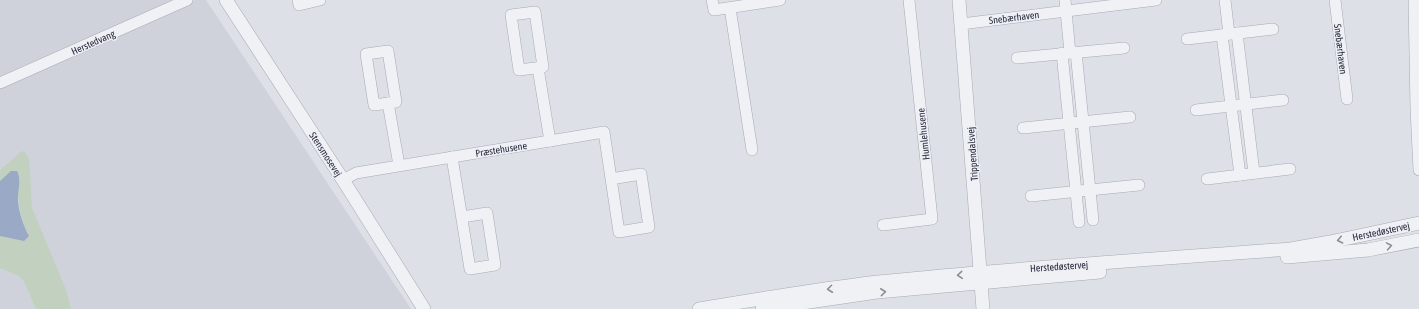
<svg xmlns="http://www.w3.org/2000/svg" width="1419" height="309" viewBox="0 0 1419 309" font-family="'Asap Condensed',sans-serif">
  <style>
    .built { fill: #cfd2db }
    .green { fill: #c1d0bf }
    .water { fill: #99a9c6 }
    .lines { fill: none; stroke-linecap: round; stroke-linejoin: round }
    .minor-casing { stroke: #a6aab4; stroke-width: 12 }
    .tertiary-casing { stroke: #a6aab4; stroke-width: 14 }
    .minor { stroke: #f0f1f5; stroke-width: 11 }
    .tertiary { stroke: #f0f1f5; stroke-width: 13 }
    .oneway { stroke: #8c8e99 }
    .labels { text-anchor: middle; stroke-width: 3; stroke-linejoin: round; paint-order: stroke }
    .street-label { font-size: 10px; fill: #272c3d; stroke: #edeff4 }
  </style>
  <rect width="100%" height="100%" fill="#dde0e7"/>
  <!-- built -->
  <polygon class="built" points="0,0 206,0 411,309 0,309"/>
  <!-- green -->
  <path class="green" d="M24,151L29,159L32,208L66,290L71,309H36L24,281L19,276L0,268V236L24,241L29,236C22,221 16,202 19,186L7,175L0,181V170L21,152Z"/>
  <!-- water -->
  <path class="water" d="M11,171H17C22,180 17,192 18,202C19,213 24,227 29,236L24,241L0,236V181Z"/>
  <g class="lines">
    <!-- minor casing -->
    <g class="minor-casing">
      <g id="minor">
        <polyline points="298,0 299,5 320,0"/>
        <polyline points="712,0 714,10 780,0"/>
        <polyline points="1065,0 1070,53"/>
        <polyline points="1225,0 1229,34"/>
        <polyline points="1335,0 1347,99"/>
        <polyline points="1414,0 1416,109 1419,170"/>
        <polyline points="730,8 752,150"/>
        <polygon points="535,12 543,67 519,70 511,15"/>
        <polyline points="961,24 1156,0"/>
        <polyline points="1237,33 1254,173"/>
        <polyline points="1222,35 1240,175"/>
        <polyline points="1187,39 1273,29"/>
        <polygon points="388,51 396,102 374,105 366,54"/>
        <polyline points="1076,52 1093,220"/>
        <polyline points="1062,53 1079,222"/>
        <polyline points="1017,58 1124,48"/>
        <polyline points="538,68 550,141"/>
        <polyline points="0,83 187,0"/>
        <polyline points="388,103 399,165"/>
        <polyline points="1196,110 1283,100"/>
        <polyline points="1023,128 1130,117"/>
        <polyline points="452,157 470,269 495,265 487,213 462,217"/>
        <polyline points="1207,179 1290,169"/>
        <polyline points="343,180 356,173 604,132 619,232 649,227 641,174 611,179"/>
        <polyline points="1031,196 1139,185"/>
        <polyline points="883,225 932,219 909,0"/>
      </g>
    </g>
    <!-- tertiary casing -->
    <g class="tertiary-casing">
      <g id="tertiary">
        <polyline points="226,0 343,180 424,309"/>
        <polyline points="959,0 983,309"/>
        <polyline points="1287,257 1368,250 1419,240"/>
        <path d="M699,309C759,299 818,289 878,282C1016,268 1153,259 1291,249L1330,242L1419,223"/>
        <polyline points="762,309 877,292 1100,272"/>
      </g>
    </g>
    <!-- minor -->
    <use href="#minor" class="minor"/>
    <!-- tertiary -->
    <use href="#tertiary" class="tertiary"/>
  </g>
  <!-- one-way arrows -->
  <defs><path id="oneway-chevron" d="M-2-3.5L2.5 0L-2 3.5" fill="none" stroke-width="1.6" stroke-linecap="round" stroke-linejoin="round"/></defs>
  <g class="oneway">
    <use href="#oneway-chevron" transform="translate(1340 240) rotate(168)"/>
    <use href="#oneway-chevron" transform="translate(1389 246) rotate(-10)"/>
    <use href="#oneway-chevron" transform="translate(960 275) rotate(175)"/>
    <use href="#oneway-chevron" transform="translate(830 289) rotate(173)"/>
    <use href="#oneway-chevron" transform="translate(883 292) rotate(-6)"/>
  </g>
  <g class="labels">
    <!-- street labels -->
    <g class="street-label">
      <text transform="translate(1014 17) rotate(-7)" y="4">Snebærhaven</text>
      <text transform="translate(93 42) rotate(-24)" y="4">Herstedvang</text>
      <text transform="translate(1341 49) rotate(83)" y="4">Snebærhaven</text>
      <text transform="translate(923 134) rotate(-96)" y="4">Humlehusene</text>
      <text transform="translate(501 149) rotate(-9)" y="4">Præstehusene</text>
      <text transform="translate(326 154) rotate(57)" y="4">Stensmosevej</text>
      <text transform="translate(972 154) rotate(-94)" y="4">Trippendalsvej</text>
      <text transform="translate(1381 231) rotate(-12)" y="4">Herstedøstervej</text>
      <text transform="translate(1059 266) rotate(-4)" y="4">Herstedøstervej</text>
    </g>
  </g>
</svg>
